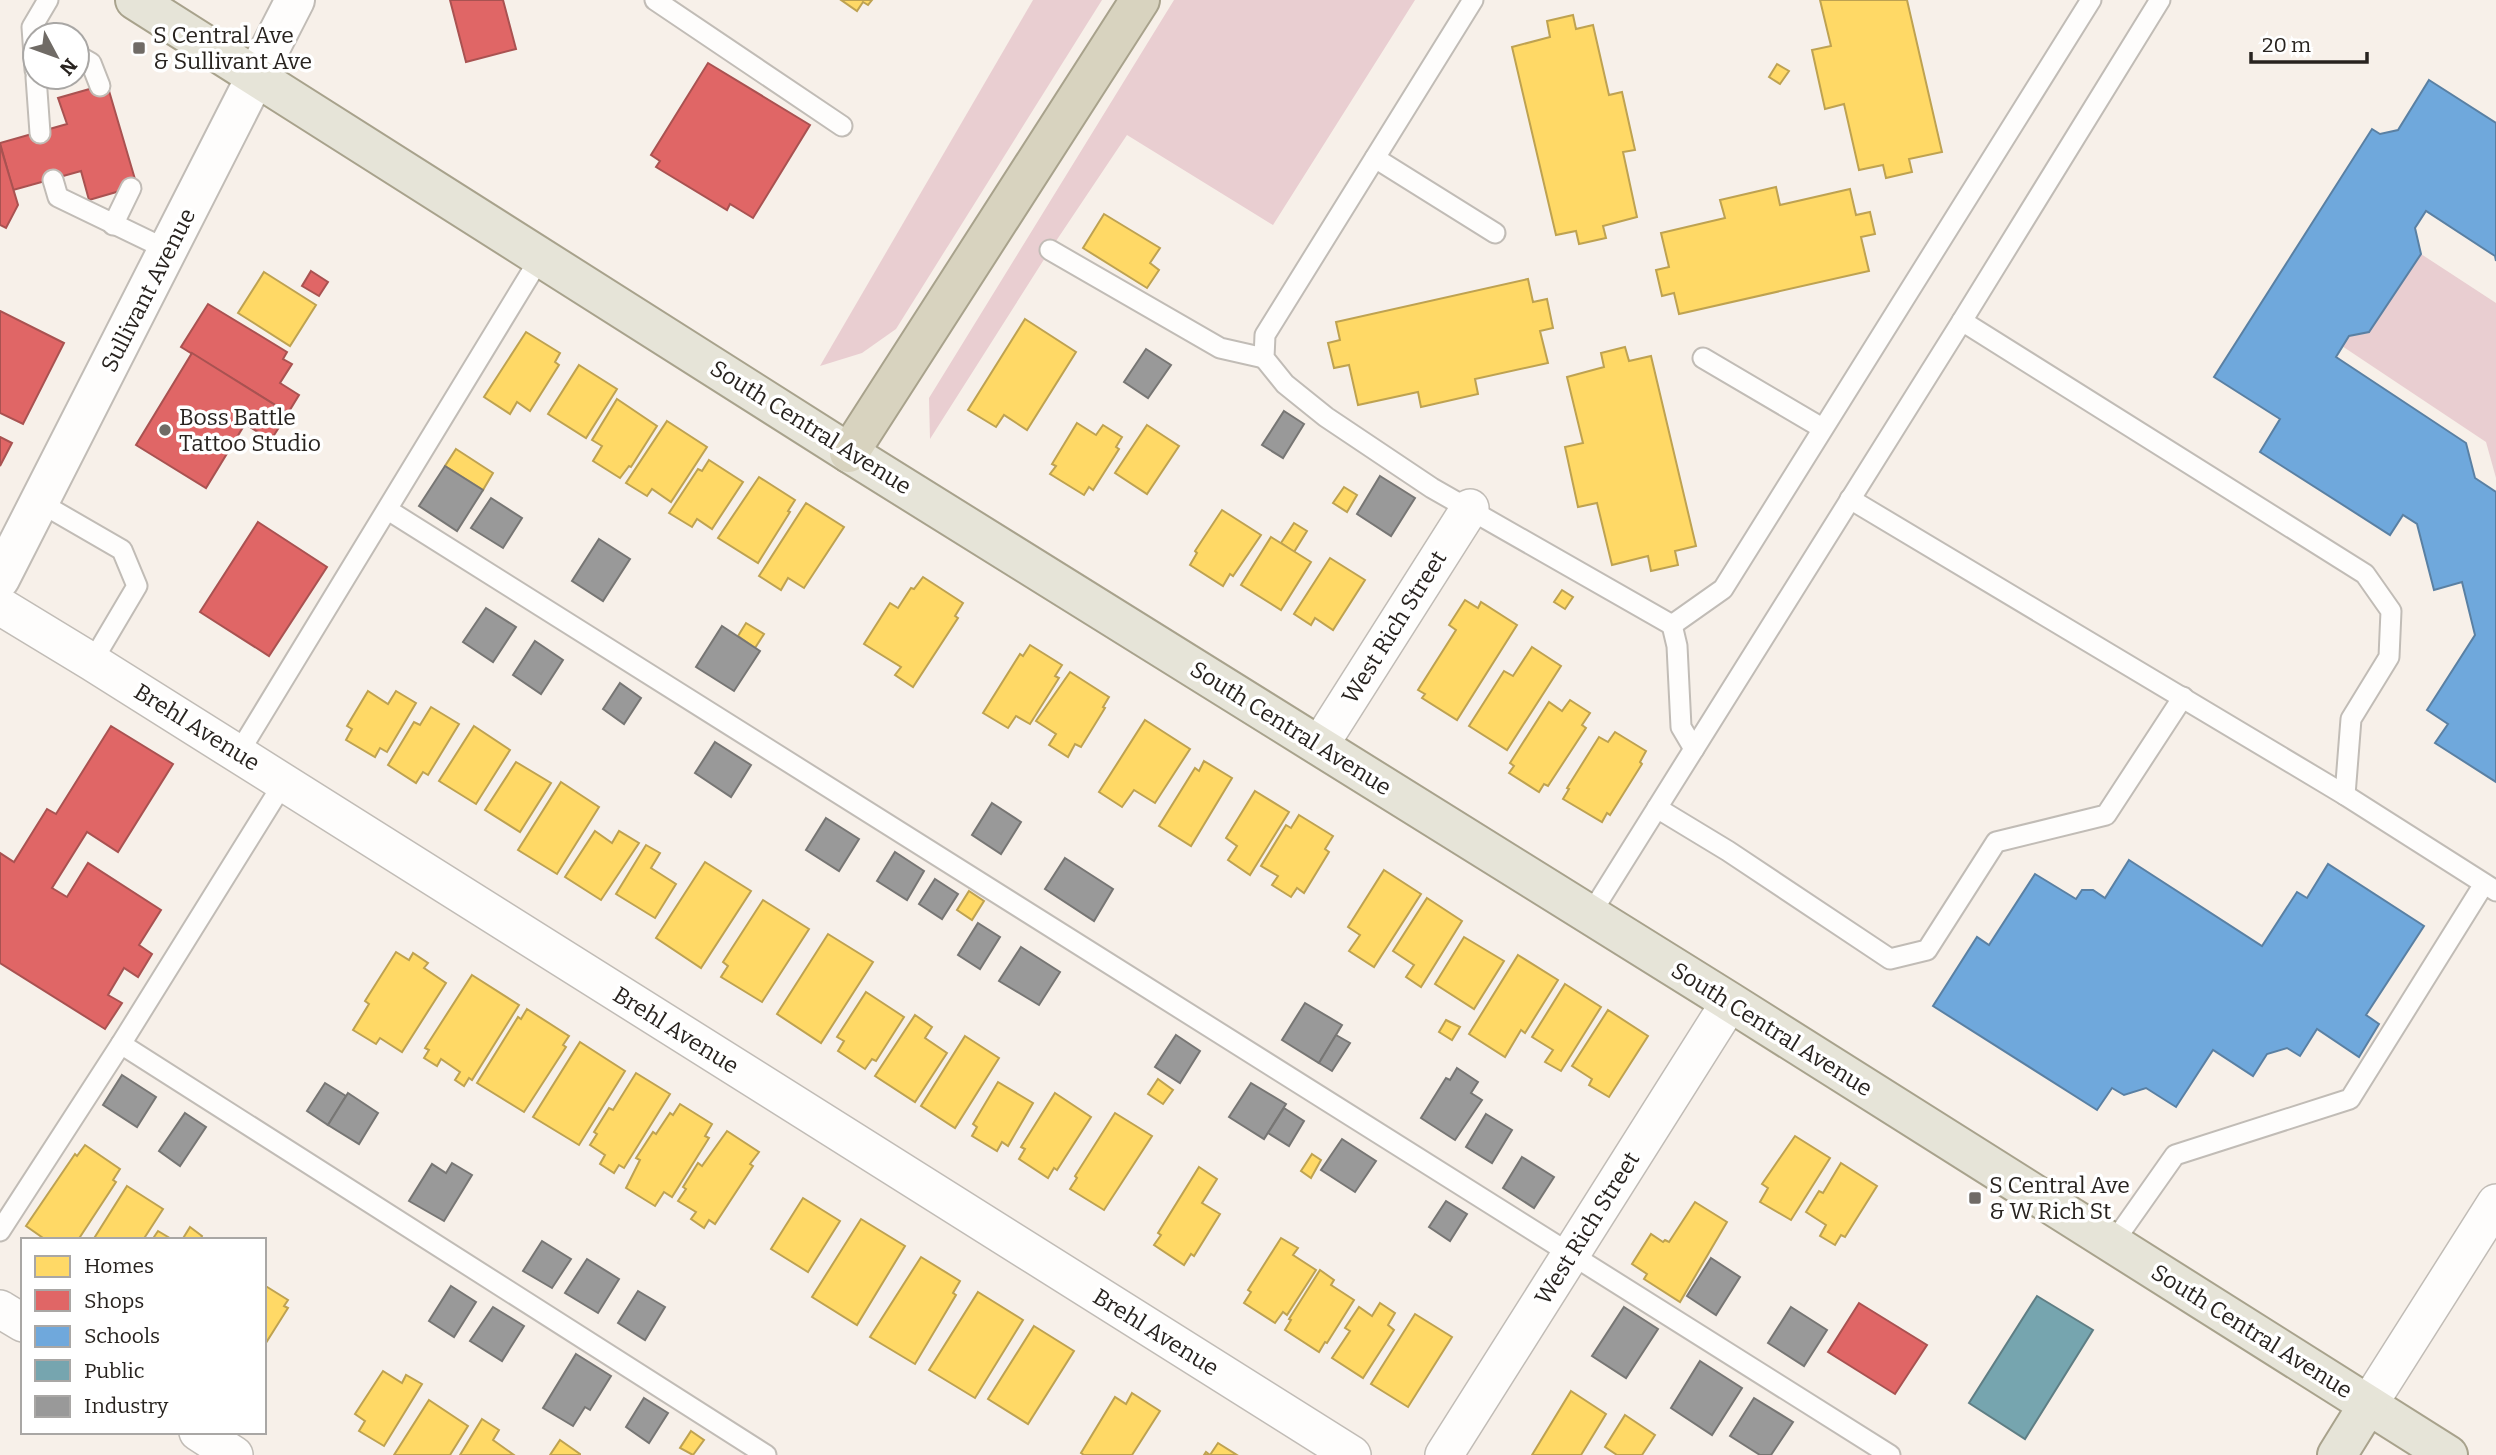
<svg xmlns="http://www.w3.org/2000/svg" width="2496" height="1455" viewBox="0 0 2496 1455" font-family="Bitter,serif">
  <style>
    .green { fill: #e9ced1 }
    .homes { fill: #ffd966; stroke: #bea251; stroke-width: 2 }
    .shops { fill: #e06666; stroke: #a95251; stroke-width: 2 }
    .schools { fill: #6fa8dc; stroke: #5a80a3; stroke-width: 2 }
    .public { fill: #76a5af; stroke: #5f7e84; stroke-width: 2 }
    .industry { fill: #999; stroke: #777674; stroke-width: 2 }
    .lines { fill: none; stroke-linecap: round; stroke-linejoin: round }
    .service-casing { stroke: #c1bcb6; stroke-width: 23 }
    .minor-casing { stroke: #c1bcb6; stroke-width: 40 }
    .tertiary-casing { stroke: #c1bcb6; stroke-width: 42 }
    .secondary-casing { stroke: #c1bcb6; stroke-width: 42 }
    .primary-casing { stroke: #a8a28c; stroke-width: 42 }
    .motorway-casing { stroke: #a8a28c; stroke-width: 42 }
    .service { stroke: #fefdfc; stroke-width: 19 }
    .minor { stroke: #fefdfc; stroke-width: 37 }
    .tertiary { stroke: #fefdfc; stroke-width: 38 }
    .secondary { stroke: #fefdfc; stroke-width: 38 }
    .primary { stroke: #e6e4d8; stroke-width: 38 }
    .motorway { stroke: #d8d3bf; stroke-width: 38 }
    .poi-dot { fill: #706b66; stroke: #fff; stroke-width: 2.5 }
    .labels { text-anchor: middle; stroke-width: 7; stroke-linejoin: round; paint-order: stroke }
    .poi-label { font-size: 23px; fill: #28231f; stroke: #fff; text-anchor: start }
    .street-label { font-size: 23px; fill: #28231f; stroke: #fff }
  </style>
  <rect width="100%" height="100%" fill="#f7f0e9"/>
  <!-- green -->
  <g class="green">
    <polygon points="1033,0 1102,0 896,329 862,353 820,366"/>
    <polygon points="1174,0 1415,0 1273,225 1127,135 1050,250 930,439 929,398"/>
    <polygon points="2421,254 2496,303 2496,478 2486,442 2342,346 2349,336 2369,332"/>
  </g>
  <!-- homes -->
  <g class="homes">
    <polygon points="841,0 872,0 868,5 863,2 857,11"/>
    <polygon points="1820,0 1907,0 1942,152 1909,159 1912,172 1886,178 1883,165 1859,170 1844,104 1825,109 1812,50 1831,46"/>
    <polygon points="1573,15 1576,29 1593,25 1609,95 1622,92 1635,150 1623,152 1637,217 1603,226 1606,238 1579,244 1576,231 1556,235 1512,47 1550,37 1547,21"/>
    <polygon points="1777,64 1789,71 1780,84 1769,77"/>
    <polygon points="1776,187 1780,205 1850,189 1856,215 1870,212 1875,234 1861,237 1869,271 1679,314 1674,293 1662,296 1656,270 1669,267 1661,233 1725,218 1720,200"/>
    <polygon points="1104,214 1160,248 1150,263 1159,270 1147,288 1083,248"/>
    <polygon points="264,272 316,305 290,346 238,313"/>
    <polygon points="1528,279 1533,302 1547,299 1553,328 1540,331 1548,363 1475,379 1478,394 1421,407 1418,392 1358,405 1349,365 1334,368 1328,343 1340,340 1336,322"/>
    <polygon points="1025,319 1076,352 1027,430 1004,415 996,427 968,410"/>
    <polygon points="526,332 560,353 555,362 559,365 530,411 517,402 510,414 484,397"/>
    <polygon points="1625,347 1629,361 1651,356 1696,546 1675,551 1678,565 1651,571 1648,556 1612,565 1597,503 1578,507 1565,447 1583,443 1567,377 1604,367 1601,353"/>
    <polygon points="579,365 617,389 586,438 548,414"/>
    <polygon points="617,399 657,426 631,467 629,466 620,478 593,461 602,446 592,440"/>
    <polygon points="667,421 707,447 671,502 652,489 647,496 626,483"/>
    <polygon points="1077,423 1096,435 1103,425 1122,437 1116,447 1119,449 1093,490 1089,487 1084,495 1050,474 1056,466 1052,464"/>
    <polygon points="1147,425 1179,446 1147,494 1115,473"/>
    <polygon points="456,449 493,473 483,490 445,466"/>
    <polygon points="709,460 743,482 712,529 697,519 692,527 669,513 698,469 702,471"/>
    <polygon points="759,477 795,500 788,511 790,512 758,563 718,538"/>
    <polygon points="1344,487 1357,495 1347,512 1333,503"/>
    <polygon points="806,503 844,527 804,588 788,578 781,590 759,576"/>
    <polygon points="1222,510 1261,535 1233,576 1230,574 1223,586 1190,565 1197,553 1195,551"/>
    <polygon points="1294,523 1307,531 1294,552 1281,543"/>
    <polygon points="1271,537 1311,562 1281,610 1241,585"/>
    <polygon points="1330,558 1365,580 1333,630 1315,618 1311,625 1294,614"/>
    <polygon points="923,577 963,603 955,616 958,618 913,687 895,675 901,667 864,644 890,603 898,608 911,588 914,589"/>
    <polygon points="1562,590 1573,597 1565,609 1554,602"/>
    <polygon points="1465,600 1478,608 1481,602 1517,625 1457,720 1422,698 1425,694 1418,690 1456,630 1449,625"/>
    <polygon points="746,623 764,634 755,648 738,636"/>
    <polygon points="1030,645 1062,665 1055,676 1059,678 1030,724 1016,716 1008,728 983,713 1020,654 1023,656"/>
    <polygon points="1532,647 1561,666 1507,750 1469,726 1504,671 1513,676"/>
    <polygon points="1070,672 1109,697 1103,707 1105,708 1081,747 1075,744 1068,757 1049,745 1056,734 1036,721"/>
    <polygon points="368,691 388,704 396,691 416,703 387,752 380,748 375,757 346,740 352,729 347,726"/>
    <polygon points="1570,700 1590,713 1582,725 1586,728 1548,786 1544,784 1539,792 1509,773 1514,766 1510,763 1549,702 1562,711"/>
    <polygon points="431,707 459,724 428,775 423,772 416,783 388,765 414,722 420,725"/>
    <polygon points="1145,720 1190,749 1155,803 1134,790 1122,807 1099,792"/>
    <polygon points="474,726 510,750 476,804 439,781"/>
    <polygon points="1615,732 1646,751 1640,762 1642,764 1610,815 1607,813 1602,822 1563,799 1569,789 1567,788 1599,737 1608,742"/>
    <polygon points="1204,761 1232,778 1191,846 1159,826 1195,768 1199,771"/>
    <polygon points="516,762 551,783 520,832 485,810"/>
    <polygon points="561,782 599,807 557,874 518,850"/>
    <polygon points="1255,791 1289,812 1250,875 1228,860 1237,846 1226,838"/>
    <polygon points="1299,815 1333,836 1325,849 1329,852 1304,893 1297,888 1291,897 1272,885 1278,876 1261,866 1286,825 1291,828"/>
    <polygon points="595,831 612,843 619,831 639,843 601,900 565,877"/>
    <polygon points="646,845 660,853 651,868 676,884 655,918 616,894"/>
    <polygon points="705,862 751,891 701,968 656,938"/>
    <polygon points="1384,870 1421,894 1374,967 1349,951 1360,935 1348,927"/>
    <polygon points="969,891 984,901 972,920 957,910"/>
    <polygon points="1427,898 1462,921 1421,987 1406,977 1414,965 1393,951"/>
    <polygon points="763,900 809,929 762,1002 721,977 728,966 723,962"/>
    <polygon points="828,934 873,962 821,1043 777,1014"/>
    <polygon points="1464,937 1504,961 1474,1009 1435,984"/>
    <polygon points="396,952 409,960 413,953 428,963 424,968 446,983 402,1052 380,1038 376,1044 353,1030 369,1004 365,1001"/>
    <polygon points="1518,955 1558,980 1525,1033 1521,1030 1505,1057 1469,1034"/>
    <polygon points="472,975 519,1005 472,1080 469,1078 464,1086 455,1080 460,1072 441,1059 437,1066 424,1058 429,1050 425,1048"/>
    <polygon points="1565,984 1601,1007 1561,1071 1545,1062 1553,1050 1532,1037"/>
    <polygon points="866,992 904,1017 876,1061 872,1059 865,1069 838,1051 844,1041 837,1037"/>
    <polygon points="527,1009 569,1036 563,1045 566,1047 524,1112 477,1083 518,1017 521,1019"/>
    <polygon points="1608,1010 1648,1036 1609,1097 1589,1085 1592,1079 1572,1066"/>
    <polygon points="915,1015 932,1027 925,1038 947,1053 915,1102 875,1076"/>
    <polygon points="1446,1020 1460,1027 1452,1040 1439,1032"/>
    <polygon points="965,1036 999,1058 955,1128 921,1106"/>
    <polygon points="580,1042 625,1071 579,1145 533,1117"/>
    <polygon points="636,1073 670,1094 624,1168 619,1165 614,1173 600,1164 605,1155 590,1145 597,1134 594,1132 609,1108 613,1110"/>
    <polygon points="1158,1079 1173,1090 1163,1104 1148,1094"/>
    <polygon points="998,1082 1033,1103 1008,1146 1002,1142 997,1151 972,1136 977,1127 973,1124"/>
    <polygon points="1055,1093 1091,1117 1057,1170 1054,1168 1048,1178 1019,1159 1025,1149 1021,1147"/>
    <polygon points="680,1104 712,1124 705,1136 709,1138 672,1197 664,1192 655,1206 626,1188 640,1160 636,1158 653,1132 656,1134 670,1113 673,1115"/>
    <polygon points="1115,1113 1152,1136 1104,1210 1070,1189 1077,1178 1075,1176"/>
    <polygon points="727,1131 759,1152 750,1164 753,1166 715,1224 709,1220 704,1228 691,1219 696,1212 678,1201 686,1189 683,1187 698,1163 702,1166"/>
    <polygon points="1795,1136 1830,1158 1791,1220 1760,1202 1768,1188 1762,1184"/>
    <polygon points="85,1145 120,1169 113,1180 116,1182 78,1240 46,1240 26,1226 75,1154 77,1156"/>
    <polygon points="1312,1154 1321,1160 1311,1178 1301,1171"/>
    <polygon points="1841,1163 1877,1186 1845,1237 1841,1235 1835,1245 1820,1236 1826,1225 1806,1212 1819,1191 1823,1193"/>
    <polygon points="1199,1167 1217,1179 1202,1203 1220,1214 1194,1256 1191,1254 1184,1265 1154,1245 1161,1235 1158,1233"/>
    <polygon points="127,1186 163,1209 143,1240 93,1240"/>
    <polygon points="803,1198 840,1221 808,1272 771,1249"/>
    <polygon points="1695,1202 1727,1222 1680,1302 1644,1279 1647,1274 1632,1264 1651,1234 1663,1242 1665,1240 1669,1242"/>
    <polygon points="861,1219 905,1246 857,1325 812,1297"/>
    <polygon points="190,1227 202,1236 200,1240 182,1240"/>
    <polygon points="158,1231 173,1240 152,1240"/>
    <polygon points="1281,1238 1298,1248 1293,1255 1316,1270 1287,1315 1283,1312 1275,1323 1244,1303 1251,1292 1248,1290"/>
    <polygon points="921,1257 960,1281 953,1293 956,1295 915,1364 870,1337"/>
    <polygon points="1320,1270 1334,1280 1331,1285 1354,1300 1327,1343 1325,1342 1319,1352 1285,1330 1291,1320 1289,1319"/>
    <polygon points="264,1285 288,1300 284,1306 288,1308 264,1346"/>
    <polygon points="978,1292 1023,1320 975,1398 929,1370"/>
    <polygon points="1380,1303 1395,1313 1388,1325 1394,1330 1363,1378 1332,1358 1350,1331 1345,1328 1359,1307 1372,1316"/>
    <polygon points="1415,1314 1452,1337 1408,1407 1371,1384"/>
    <polygon points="1034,1326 1074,1351 1028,1424 988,1399"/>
    <polygon points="383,1371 402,1383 406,1375 422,1384 384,1446 359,1431 365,1421 355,1414"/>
    <polygon points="1571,1391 1606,1414 1581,1455 1532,1455"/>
    <polygon points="1132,1393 1160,1411 1132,1455 1084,1455 1081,1453 1115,1397 1126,1404"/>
    <polygon points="429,1400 468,1426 450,1455 394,1455"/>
    <polygon points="1625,1415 1655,1435 1642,1455 1617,1455 1605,1447"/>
    <polygon points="482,1419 499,1430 493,1440 514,1455 460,1455"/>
    <polygon points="691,1431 704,1440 693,1455 680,1448"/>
    <polygon points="560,1440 580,1454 580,1455 550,1455"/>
    <polygon points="1218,1443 1237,1455 1204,1455 1206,1452 1210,1455"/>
  </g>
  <!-- shops -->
  <g class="shops">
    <polygon points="450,0 503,0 516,49 466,62"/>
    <polygon points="708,63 810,125 753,218 730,204 727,210 656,167 660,161 651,155"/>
    <polygon points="107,84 137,186 89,200 81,171 13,190 0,143 67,124 58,98"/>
    <polygon points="0,145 18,205 6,228 0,225"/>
    <polygon points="311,271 328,282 319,296 302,286"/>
    <polygon points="208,304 287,352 283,359 292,364 280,383 299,395 288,413 181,347"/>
    <polygon points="0,311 64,343 23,424 0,413"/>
    <polygon points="192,353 288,413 271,440 245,424 206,488 136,445"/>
    <polygon points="0,437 12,443 0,466"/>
    <polygon points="258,522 327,567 269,656 200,612"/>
    <polygon points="111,726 173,764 118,852 87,832 52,888 67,897 88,863 161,910 139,945 152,954 138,977 124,968 108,995 122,1003 105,1029 0,963 0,853 14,862 47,809 56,814"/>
    <polygon points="1859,1303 1927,1345 1895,1394 1828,1352"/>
  </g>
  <!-- schools -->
  <g class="schools">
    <polygon points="2429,80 2496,123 2496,261 2495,256 2426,211 2415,228 2421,254 2369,332 2349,336 2336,357 2466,443 2475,478 2496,492 2496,782 2435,743 2448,724 2427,710 2475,635 2462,582 2434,590 2417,524 2403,515 2390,535 2260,452 2280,419 2214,377 2372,129 2380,134 2398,130"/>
    <polygon points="2129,860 2262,946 2297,892 2307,898 2328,864 2424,926 2366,1015 2379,1024 2359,1057 2317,1029 2300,1056 2287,1048 2267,1054 2253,1076 2213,1050 2176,1107 2146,1088 2124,1095 2112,1088 2097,1110 1933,1006 1977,937 1989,945 2035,874 2076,899 2082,890 2093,890 2105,898"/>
  </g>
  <!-- public -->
  <polygon class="public" points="2037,1296 2093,1330 2025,1439 1969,1403"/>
  <!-- industry -->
  <g class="industry">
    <polygon points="1146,349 1171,365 1148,398 1124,382"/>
    <polygon points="1284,411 1304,424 1283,458 1262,445"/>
    <polygon points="445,466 483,490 457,531 419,506"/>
    <polygon points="1380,476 1415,498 1391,536 1357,514"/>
    <polygon points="491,498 522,518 503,548 471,528"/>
    <polygon points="599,539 630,559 603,601 572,581"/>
    <polygon points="486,608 516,627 493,662 463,642"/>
    <polygon points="722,626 760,651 734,691 696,667"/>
    <polygon points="535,641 563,660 541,694 513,675"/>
    <polygon points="620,683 641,698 624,724 603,709"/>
    <polygon points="715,742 751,765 731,797 695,773"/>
    <polygon points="992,803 1021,822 1001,854 972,835"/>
    <polygon points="826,818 859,839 839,871 806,850"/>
    <polygon points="895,852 924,871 907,900 877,881"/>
    <polygon points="1065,858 1113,889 1094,921 1045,889"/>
    <polygon points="935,879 958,894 942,919 919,904"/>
    <polygon points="978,923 1000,937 980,969 958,955"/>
    <polygon points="1021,947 1060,972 1039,1005 999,981"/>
    <polygon points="1305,1003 1342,1025 1319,1063 1282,1040"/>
    <polygon points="1176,1035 1200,1051 1180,1083 1155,1067"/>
    <polygon points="1336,1035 1350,1043 1332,1071 1319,1063"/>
    <polygon points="1457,1068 1478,1082 1471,1093 1482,1100 1455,1140 1421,1118 1446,1078 1450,1080"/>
    <polygon points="122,1075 156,1097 137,1127 103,1105"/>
    <polygon points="325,1083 346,1096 328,1125 307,1111"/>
    <polygon points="1251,1083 1286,1104 1264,1139 1229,1117"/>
    <polygon points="348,1093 378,1113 359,1144 328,1125"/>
    <polygon points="1284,1108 1304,1121 1289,1146 1268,1133"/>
    <polygon points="185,1113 206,1127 180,1166 159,1151"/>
    <polygon points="1486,1114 1512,1130 1492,1163 1466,1147"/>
    <polygon points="1342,1139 1376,1161 1355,1192 1321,1170"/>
    <polygon points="1522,1157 1554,1177 1534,1208 1503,1188"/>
    <polygon points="452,1163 472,1175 444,1221 409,1201 432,1164 446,1173"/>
    <polygon points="1446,1201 1467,1214 1450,1241 1429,1227"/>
    <polygon points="542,1241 571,1259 552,1288 523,1271"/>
    <polygon points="1711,1258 1740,1277 1716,1315 1687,1296"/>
    <polygon points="587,1259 619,1279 598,1313 565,1293"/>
    <polygon points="451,1286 476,1302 454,1337 429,1321"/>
    <polygon points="638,1291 665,1307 645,1340 618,1323"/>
    <polygon points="493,1307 524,1326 502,1361 470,1341"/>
    <polygon points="1624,1307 1658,1329 1626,1378 1592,1356"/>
    <polygon points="1791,1307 1827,1330 1804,1366 1768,1343"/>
    <polygon points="576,1354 611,1376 590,1410 585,1407 573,1426 543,1408"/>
    <polygon points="1700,1361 1742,1388 1712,1435 1671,1408"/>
    <polygon points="644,1398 668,1413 649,1443 626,1427"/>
    <polygon points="1754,1398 1793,1422 1771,1455 1760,1455 1730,1436"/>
  </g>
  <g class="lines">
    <!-- service casing -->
    <g class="service-casing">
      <g id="service">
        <polyline points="655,0 842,126"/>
        <polyline points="1473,0 1265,335 1264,358 1285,384 1326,417 1432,488 1672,625 1723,589 2091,0"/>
        <polyline points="77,55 91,63 100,86"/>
        <polyline points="35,70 32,27 48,0"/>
        <polyline points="36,77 40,133"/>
        <polyline points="1375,158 1495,233"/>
        <polyline points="53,180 58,197 168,250"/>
        <polyline points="113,225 131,188"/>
        <polyline points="1050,250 1220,348 1264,358"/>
        <polyline points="1962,321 2160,0"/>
        <polyline points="1703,358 1822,428"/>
        <polyline points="1850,499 2345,795"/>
        <polyline points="39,502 122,550 137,586 92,662"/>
        <polyline points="388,510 1890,1455"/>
        <polyline points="1672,625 1677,646 1681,727 1694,749"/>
        <polyline points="238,754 540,258"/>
        <polyline points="1657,808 1962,321 2365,574 2391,611 2389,657 2351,719 2345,795 2496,891"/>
        <polyline points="1590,915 1657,808 1728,851 1890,959 1927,950 1996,842 2106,815 2183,697"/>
        <polyline points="121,1044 766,1455"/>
        <polyline points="0,1231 121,1044 284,782"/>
        <polyline points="2113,1243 2175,1155 2350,1099 2484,884"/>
      </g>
    </g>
    <!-- minor casing -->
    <g class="minor-casing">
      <g id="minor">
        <polyline points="0,606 92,662 1352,1455"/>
        <polyline points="1319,746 1470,508"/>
        <polyline points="0,1309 23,1323"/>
        <polyline points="2368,1405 2496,1203"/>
        <polyline points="198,1432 234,1455"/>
        <polyline points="1444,1455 1730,1002"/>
      </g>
    </g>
    <!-- tertiary casing -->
    <g class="tertiary-casing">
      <polyline id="tertiary" points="0,579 255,78"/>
    </g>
    <!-- secondary casing -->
    <g class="secondary-casing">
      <polyline id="secondary" points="255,78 295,0"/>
    </g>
    <!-- primary casing -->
    <g class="primary-casing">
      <g id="primary">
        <polyline points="135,0 849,453 1730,1002 2448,1455"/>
        <polyline points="2337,1455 2368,1405"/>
      </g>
    </g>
    <!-- motorway casing -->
    <g class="motorway-casing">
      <polyline id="motorway" points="849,453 1140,0"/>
    </g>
    <!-- service -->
    <use href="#service" class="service"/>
    <!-- minor -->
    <use href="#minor" class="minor"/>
    <!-- tertiary -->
    <use href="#tertiary" class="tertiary"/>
    <!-- secondary -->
    <use href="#secondary" class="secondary"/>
    <!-- primary -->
    <use href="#primary" class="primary"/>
    <!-- motorway -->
    <use href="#motorway" class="motorway"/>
  </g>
  <!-- markers -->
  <g class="poi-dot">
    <rect x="132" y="41" width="14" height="14" rx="3.5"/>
    <circle cx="165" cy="430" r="7"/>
    <rect x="1968" y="1191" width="14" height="14" rx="3.5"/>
  </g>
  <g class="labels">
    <!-- poi labels -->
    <g class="poi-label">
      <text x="153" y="43">S Central Ave<tspan x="153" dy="26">&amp; Sullivant Ave</tspan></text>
      <text x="179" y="425">Boss Battle<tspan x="179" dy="26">Tattoo Studio</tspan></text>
      <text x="1989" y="1193">S Central Ave<tspan x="1989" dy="26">&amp; W Rich St</tspan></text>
    </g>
    <!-- street labels -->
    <g class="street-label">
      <text transform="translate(148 290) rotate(-63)" y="8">Sullivant Avenue</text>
      <text transform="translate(811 427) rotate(32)" y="8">South Central Avenue</text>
      <text transform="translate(1394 627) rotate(-58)" y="8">West Rich Street</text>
      <text transform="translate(197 727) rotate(32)" y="8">Brehl Avenue</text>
      <text transform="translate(1291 728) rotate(32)" y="8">South Central Avenue</text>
      <text transform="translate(1772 1029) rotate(32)" y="8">South Central Avenue</text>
      <text transform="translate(676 1030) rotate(32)" y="8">Brehl Avenue</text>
      <text transform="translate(1587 1228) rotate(-58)" y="8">West Rich Street</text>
      <text transform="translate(2252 1331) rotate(32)" y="8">South Central Avenue</text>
      <text transform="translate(1156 1332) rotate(32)" y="8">Brehl Avenue</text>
    </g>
  </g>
  <!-- legend -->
  <rect x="21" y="1238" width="245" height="196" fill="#ffffff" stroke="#a9a7a5" stroke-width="2"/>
  <rect x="35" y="1256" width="35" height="21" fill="#ffd966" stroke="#a9a7a5" stroke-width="2"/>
  <text x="84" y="1273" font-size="21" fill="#28231f">Homes</text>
  <rect x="35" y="1290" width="35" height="21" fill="#e06666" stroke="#a9a7a5" stroke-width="2"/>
  <text x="84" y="1308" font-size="21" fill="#28231f">Shops</text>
  <rect x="35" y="1326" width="35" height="21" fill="#6fa8dc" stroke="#a9a7a5" stroke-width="2"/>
  <text x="84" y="1343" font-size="21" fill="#28231f">Schools</text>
  <rect x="35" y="1360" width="35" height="21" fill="#76a5af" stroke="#a9a7a5" stroke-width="2"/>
  <text x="84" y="1378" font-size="21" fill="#28231f">Public</text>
  <rect x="35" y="1396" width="35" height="21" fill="#999999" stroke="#a9a7a5" stroke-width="2"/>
  <text x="84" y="1413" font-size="21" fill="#28231f">Industry</text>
  <!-- north arrow -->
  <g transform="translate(56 56) rotate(131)"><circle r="33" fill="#ffffff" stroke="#a9a7a5" stroke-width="2"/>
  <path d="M0-5L12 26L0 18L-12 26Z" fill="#706b66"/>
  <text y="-10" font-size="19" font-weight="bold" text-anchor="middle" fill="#28231f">N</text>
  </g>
  <!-- scale -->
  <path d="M2251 52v10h116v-10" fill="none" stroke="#28231f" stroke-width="3.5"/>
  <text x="2262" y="52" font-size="21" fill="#28231f" stroke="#ffffff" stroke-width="5" paint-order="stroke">20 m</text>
</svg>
